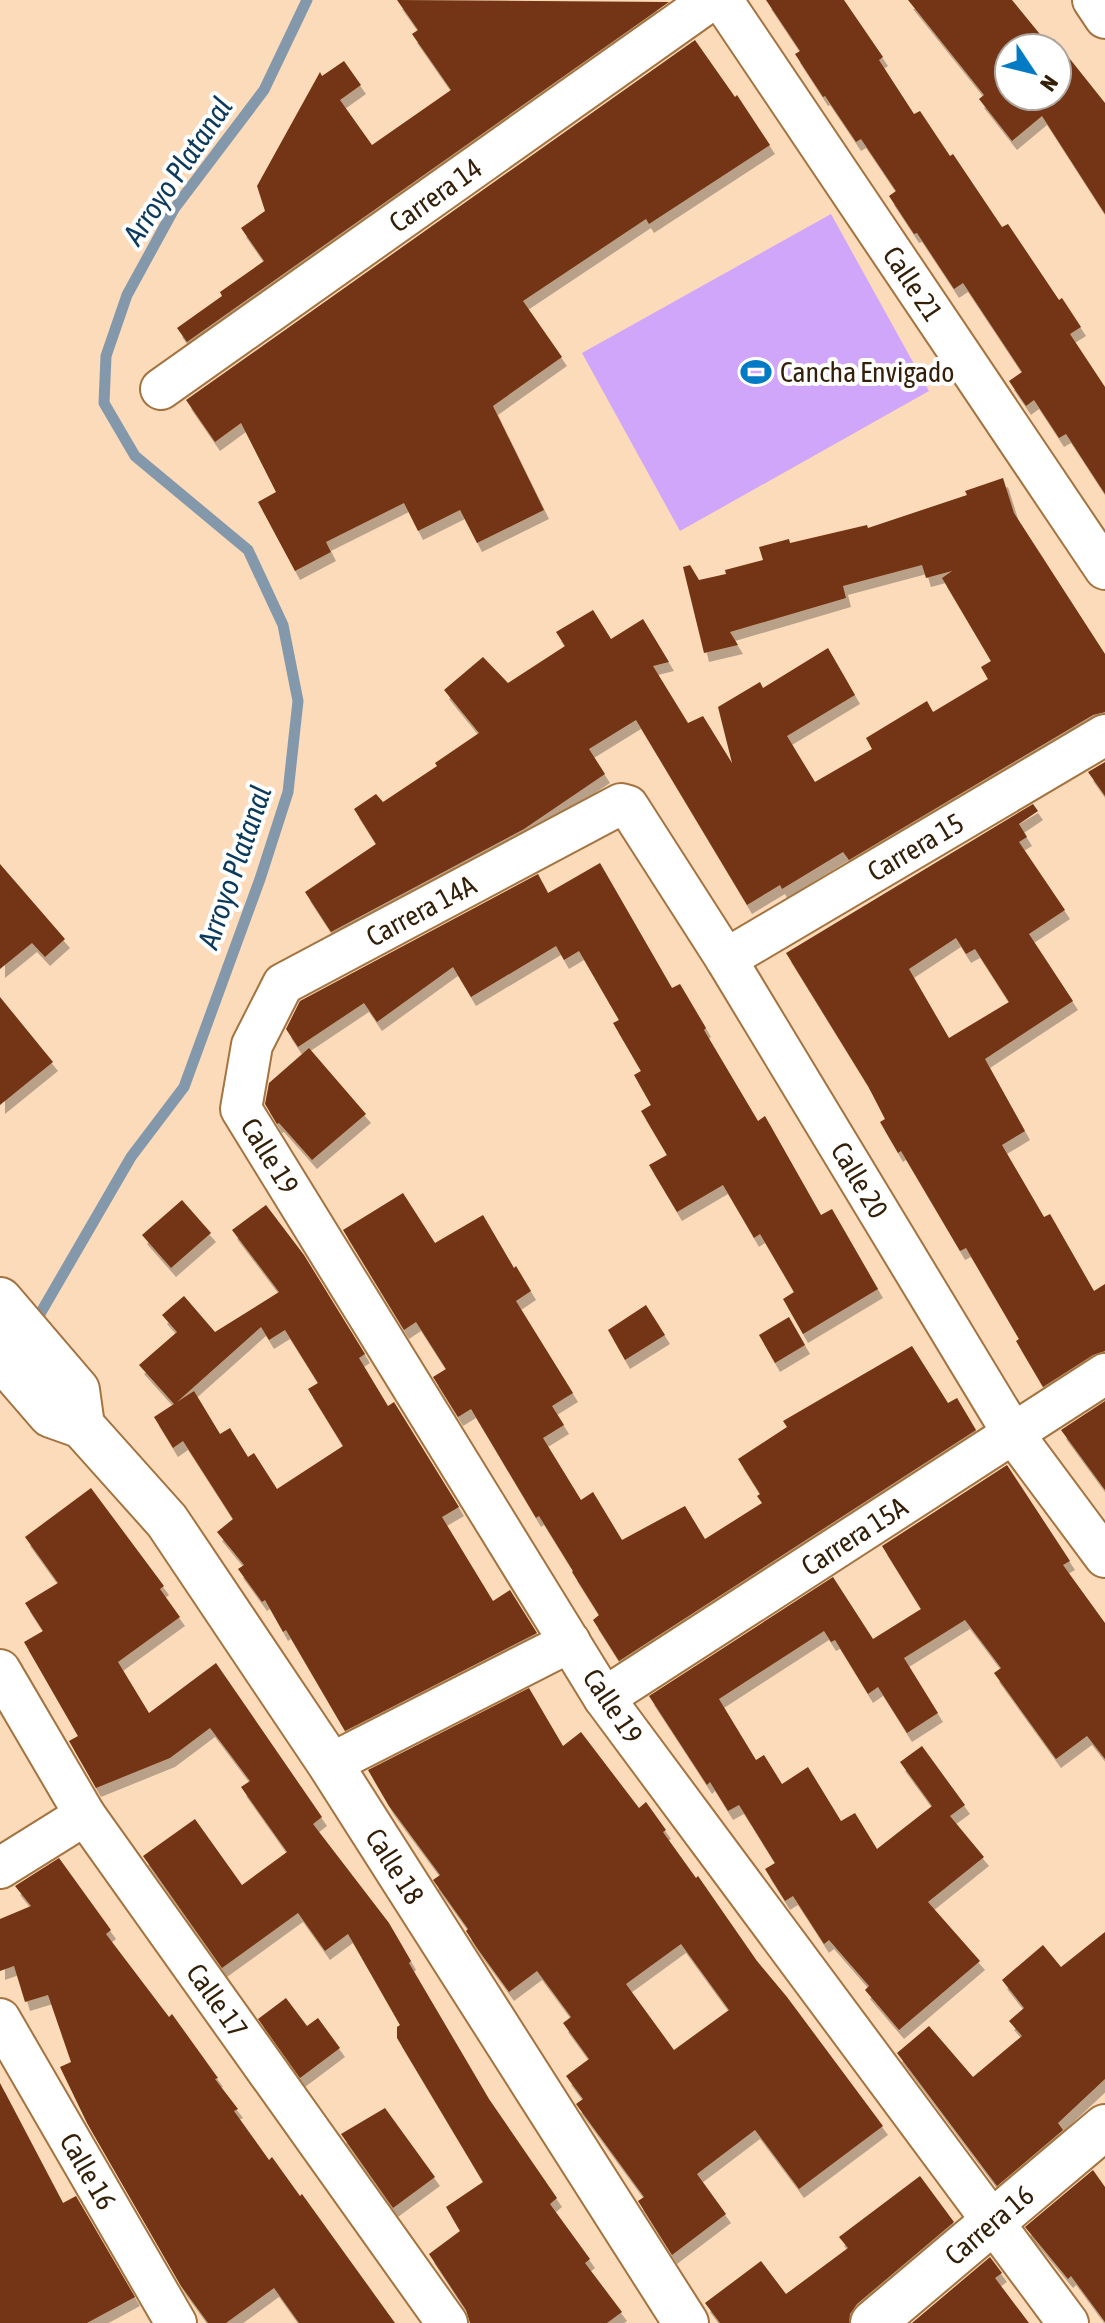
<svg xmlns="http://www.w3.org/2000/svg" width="1105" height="2323" viewBox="0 0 1105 2323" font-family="'Asap Condensed',sans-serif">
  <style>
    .green { fill: #cfa6fa }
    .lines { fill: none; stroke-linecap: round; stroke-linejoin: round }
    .stream { stroke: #8399ab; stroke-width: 11 }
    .building { fill: #733512; fill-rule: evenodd; filter: url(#shadow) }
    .minor-casing { stroke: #a4733f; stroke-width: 44 }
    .tertiary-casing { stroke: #a4733f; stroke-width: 48 }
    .secondary-casing { stroke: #a4733f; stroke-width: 48 }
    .minor { stroke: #fff; stroke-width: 40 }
    .tertiary { stroke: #fff; stroke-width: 44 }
    .secondary { stroke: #fff; stroke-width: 44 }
    .labels { text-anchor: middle; stroke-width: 8; stroke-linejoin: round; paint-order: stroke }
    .street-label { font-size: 28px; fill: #342009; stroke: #fff }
    .poi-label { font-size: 28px; fill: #342009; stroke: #fff; text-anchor: start }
    .water-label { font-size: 30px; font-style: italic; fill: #0b3a5d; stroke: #fff }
  </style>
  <defs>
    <filter id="shadow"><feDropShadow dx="5" dy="9" stdDeviation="0" flood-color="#0004"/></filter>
  </defs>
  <rect width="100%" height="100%" fill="#fcdbbb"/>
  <!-- green -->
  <polygon class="green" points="831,214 929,391 680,531 582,353"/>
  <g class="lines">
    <!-- stream -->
    <polyline class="stream" points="33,1326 131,1157 184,1087 260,879 288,792 298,701 283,625 248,550 135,456 104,403 106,356 127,295 174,209 264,90 307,0"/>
  </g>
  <!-- building -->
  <g class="building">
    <polygon points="397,0 669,2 187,342 177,328 222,296 220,292 264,261 241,228 265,211 257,186 320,72 322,76 344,61 361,85 340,100 372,145 451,90 412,34 418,30"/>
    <polygon points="766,0 844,0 883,57 879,60 914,114 920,111 950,156 953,154 1002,227 1008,224 1059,300 1062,298 1081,327 1070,334 1105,387 1105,494 1066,434 1059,438 1034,400 1026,406 1009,381 1022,372 963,283 954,289 917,233 914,234 889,196 896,191 861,139 856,142 825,96 823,97 795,54 800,51"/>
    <path d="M908,0H1012L1048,44L1054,39L1105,103V214L1042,116L1012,141L979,99L984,95ZM1009,48H1057V96H1009Z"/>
    <polygon points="695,40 735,97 737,95 770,145 649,224 646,219 523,301 562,357 493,406 544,510 477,543 460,510 418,531 404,503 326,542 331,552 295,571 258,502 276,492 241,423 215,442 186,400"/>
    <polygon points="1003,478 1014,513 1105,654 1105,712 1093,715 849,860 843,852 782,889 780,885 747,905 636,720 589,749 605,774 524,829 331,932 305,892 376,844 354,809 376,794 383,802 437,766 435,763 479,733 444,690 483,657 508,683 565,646 556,632 593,610 611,639 643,619 669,662 653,666 688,723 703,716 732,763 718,707 760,682 763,688 828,648 855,695 787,736 815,782 872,749 866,738 927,701 933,712 988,679 981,667 991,661 942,578 952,571 926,578 922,565 843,586 846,598 730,632 738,645 704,653 683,567 690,565 699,580 726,574 725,570 763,560 759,547 789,539 790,543 867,525 868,528 967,495 965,491"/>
    <polygon points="1105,762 1105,796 1088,772"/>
    <path d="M1033,804L1038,811L1019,824L1027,837L1019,842L1065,910L1029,934L1073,1001L985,1059L1025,1131L1002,1145L1044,1217L1050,1214L1094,1291L1105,1284V1351L1093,1355L1043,1387L1016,1341L1019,1339L966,1248L960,1251L901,1151L898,1153L880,1122L885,1119L868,1086L786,953ZM956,938L966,954L975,949L1009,1002L949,1038L909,969Z"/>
    <polygon points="600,863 672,988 680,984 706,1028 704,1030 758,1121 765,1116 821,1215 832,1209 878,1289 803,1334 783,1299 794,1292 760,1234 754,1238 723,1185 677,1212 649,1165 667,1155 641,1111 651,1105 634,1075 641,1071 613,1023 619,1020 579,951 564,960 556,946 471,997 453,967 377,1022 364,1003 298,1047 286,1029 300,1001 538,874 548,893"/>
    <polygon points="0,864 65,939 45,957 32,943 0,969"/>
    <polygon points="0,997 53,1062 0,1105"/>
    <polygon points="309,1048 366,1114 312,1160 279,1123 277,1124 265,1104 269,1083"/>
    <polygon points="403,1193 435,1243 483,1215 514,1268 516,1266 531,1291 516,1301 573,1393 552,1406 564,1425 543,1438 581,1500 593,1492 622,1540 685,1506 705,1539 762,1503 757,1496 760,1494 738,1459 787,1427 783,1421 912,1346 948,1403 957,1398 976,1430 619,1661 593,1620 599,1615 572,1572 573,1571 539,1516 536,1518 471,1409 458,1417 433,1377 446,1369 416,1322 404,1330 343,1230"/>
    <polygon points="182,1200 211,1233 171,1268 142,1235"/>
    <path d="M266,1205L304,1255L365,1354L359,1358L388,1406L394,1402L459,1507L442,1517L493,1601L510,1590L537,1633L345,1731L286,1630L283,1632L265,1600L262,1602L238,1569L244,1565L217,1532L233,1519L183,1441L173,1448L154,1417L174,1404L139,1365L177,1332L162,1315L184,1296L215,1332L279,1292L232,1230ZM261,1327L269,1340L285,1330L318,1383L308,1389L343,1446L277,1489L254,1453L248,1457L230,1428L220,1434L194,1391L177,1402Z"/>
    <polygon points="646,1305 665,1335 625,1360 608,1330"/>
    <polygon points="789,1317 805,1345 775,1363 759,1335"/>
    <polygon points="1105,1401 1105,1490 1061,1430"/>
    <polygon points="1007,1465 1070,1561 1063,1565 1105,1623 1105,1759 1087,1736 1056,1759 994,1673 1001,1668 965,1620 904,1658 938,1713 907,1733 878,1687 868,1694 835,1640 831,1642 824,1631 719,1699 756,1760 764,1755 782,1784 808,1767 841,1821 855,1813 877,1849 932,1806 900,1762 922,1746 965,1805 950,1816 984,1857 928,1902 980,1961 899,2030 865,1990 869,1986 829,1940 824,1944 793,1896 785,1901 765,1869 775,1863 739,1805 728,1811 710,1782 707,1785 649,1696 833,1577 873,1639 921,1609 882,1546"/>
    <polygon points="91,1488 164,1586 160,1589 180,1617 118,1662 149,1713 216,1663 322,1817 313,1824 389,1923 411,1961 409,1963 489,2099 557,2198 550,2204 590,2259 585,2263 622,2312 607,2323 470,2323 466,2310 429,2254 460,2231 446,2207 483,2182 397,2038 397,2027 400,2025 348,1934 325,1951 298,1913 222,1968 143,1856 195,1819 242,1885 287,1852 241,1787 250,1781 210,1728 170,1758 96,1788 69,1741 78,1736 24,1642 43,1631 25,1603 58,1583 25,1537"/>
    <path d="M529,1688L563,1746L581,1732L639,1808L646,1802L666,1830L663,1832L696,1878L698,1876L757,1961L787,1997L883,2126L799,2189L755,2130L697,2174L726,2214L672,2255L638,2201L644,2197L576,2104L583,2099L566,2076L589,2059L563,2023L571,2017L537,1971L509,1992L477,1948L466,1931L468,1929L433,1880L440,1875L389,1806L368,1770ZM681,1944L729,2010L674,2050L626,1984Z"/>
    <polygon points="59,1858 111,1930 106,1934 169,2017 172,2014 218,2078 215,2079 238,2109 234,2111 269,2160 272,2157 300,2196 302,2194 395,2323 299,2323 274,2288 226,2323 208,2323 181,2286 87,2123 60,2067 71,2062 48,1995 25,2002 14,1966 0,1971 0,1919 31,1906 15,1886"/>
    <polygon points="1105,1932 1105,2079 1058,2123 1063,2130 997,2186 897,2053 929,2026 973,2077 1022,2036 1009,2021 1024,2008 1002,1980 1043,1945 1061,1967"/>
    <polygon points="286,1998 307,2026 318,2018 340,2048 300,2078 258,2019"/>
    <polygon points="0,2083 63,2203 76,2196 135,2297 87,2323 0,2323"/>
    <polygon points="385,2108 435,2177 393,2208 341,2134"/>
    <polygon points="1093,2170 1105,2187 1105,2322 1071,2276 1068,2279 1025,2227"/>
    <polygon points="920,2176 954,2222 857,2304 850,2314 849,2323 720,2323 705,2303 761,2261 786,2294 848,2248 839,2237"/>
    <polygon points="990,2257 1002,2273 995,2278 1029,2323 912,2323"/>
  </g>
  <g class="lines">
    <!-- minor casing -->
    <g class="minor-casing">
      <g id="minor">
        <path id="s1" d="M722,0L1105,569"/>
        <polyline points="1093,0 1105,18"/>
        <path id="s2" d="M161,389L711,0"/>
        <path id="s3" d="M726,959L1105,735"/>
        <path id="s4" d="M0,1670L85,1815L447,2323"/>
        <path id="s5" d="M604,1698L1105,1374"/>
        <polyline points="330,1764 570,1642"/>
        <polyline points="0,1868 85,1815"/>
        <path id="s6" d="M0,2019L176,2323"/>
        <path id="s7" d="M1068,2323L604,1698L241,1109L252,1045L283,984L621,804L628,806L726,959L1012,1432L1105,1557"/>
      </g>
    </g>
    <!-- tertiary casing -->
    <g class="tertiary-casing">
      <g id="tertiary">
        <path id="s8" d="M873,2323L1105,2127"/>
      </g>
    </g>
    <!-- secondary casing -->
    <g class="secondary-casing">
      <g id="secondary">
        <polyline points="0,1300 77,1390 82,1426"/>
        <path id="s9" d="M0,1356L51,1415L82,1426L167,1521L330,1764L686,2323"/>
      </g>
    </g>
    <!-- minor -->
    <use href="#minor" class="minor"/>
    <!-- tertiary -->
    <use href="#tertiary" class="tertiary"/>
    <!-- secondary -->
    <use href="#secondary" class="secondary"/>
  </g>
  <!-- icons -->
  <defs>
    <g id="stadium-bare" transform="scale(2.4)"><path d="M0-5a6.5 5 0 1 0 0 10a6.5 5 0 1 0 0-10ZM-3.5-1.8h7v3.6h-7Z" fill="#037bc4" stroke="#fff" stroke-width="2.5" paint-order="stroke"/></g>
  </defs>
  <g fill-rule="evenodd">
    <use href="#stadium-bare" x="756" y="372"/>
  </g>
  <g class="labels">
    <!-- street labels -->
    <g class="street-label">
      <text dy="10" stroke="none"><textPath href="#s2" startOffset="336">Carrera 14</textPath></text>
      <text dy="10" stroke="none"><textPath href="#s1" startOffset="342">Calle 21</textPath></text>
      <text dy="10" stroke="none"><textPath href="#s3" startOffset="220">Carrera 15</textPath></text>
      <text dy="10" stroke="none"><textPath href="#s7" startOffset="1760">Carrera 14A</textPath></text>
      <text transform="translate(270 1156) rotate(58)" y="10">Calle 19</text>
      <text dy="10" stroke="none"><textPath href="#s7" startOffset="2434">Calle 20</textPath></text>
      <text dy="10" stroke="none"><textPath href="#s5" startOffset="298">Carrera 15A</textPath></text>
      <text transform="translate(613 1706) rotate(56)" y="10">Calle 19</text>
      <text dy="10" stroke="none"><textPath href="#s9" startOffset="652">Calle 18</textPath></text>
      <text dy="10" stroke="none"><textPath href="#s4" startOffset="396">Calle 17</textPath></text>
      <text dy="10" stroke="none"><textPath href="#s6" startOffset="176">Calle 16</textPath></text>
      <text dy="10" stroke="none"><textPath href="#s8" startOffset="152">Carrera 16</textPath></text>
    </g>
    <!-- poi labels -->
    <g class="poi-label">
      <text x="780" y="382">Cancha Envigado</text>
    </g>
    <!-- water labels -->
    <g class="water-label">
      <text transform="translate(178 171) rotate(-56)" y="10">Arroyo Platanal</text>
      <text transform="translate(235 867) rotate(-71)" y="10">Arroyo Platanal</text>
    </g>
  </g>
  <!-- north arrow -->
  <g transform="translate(1033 72) rotate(125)"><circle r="38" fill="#ffffff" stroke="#aea69d" stroke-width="2"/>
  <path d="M0-6L14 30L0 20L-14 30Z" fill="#037bc4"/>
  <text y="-12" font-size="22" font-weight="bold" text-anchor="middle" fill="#342009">N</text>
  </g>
</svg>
